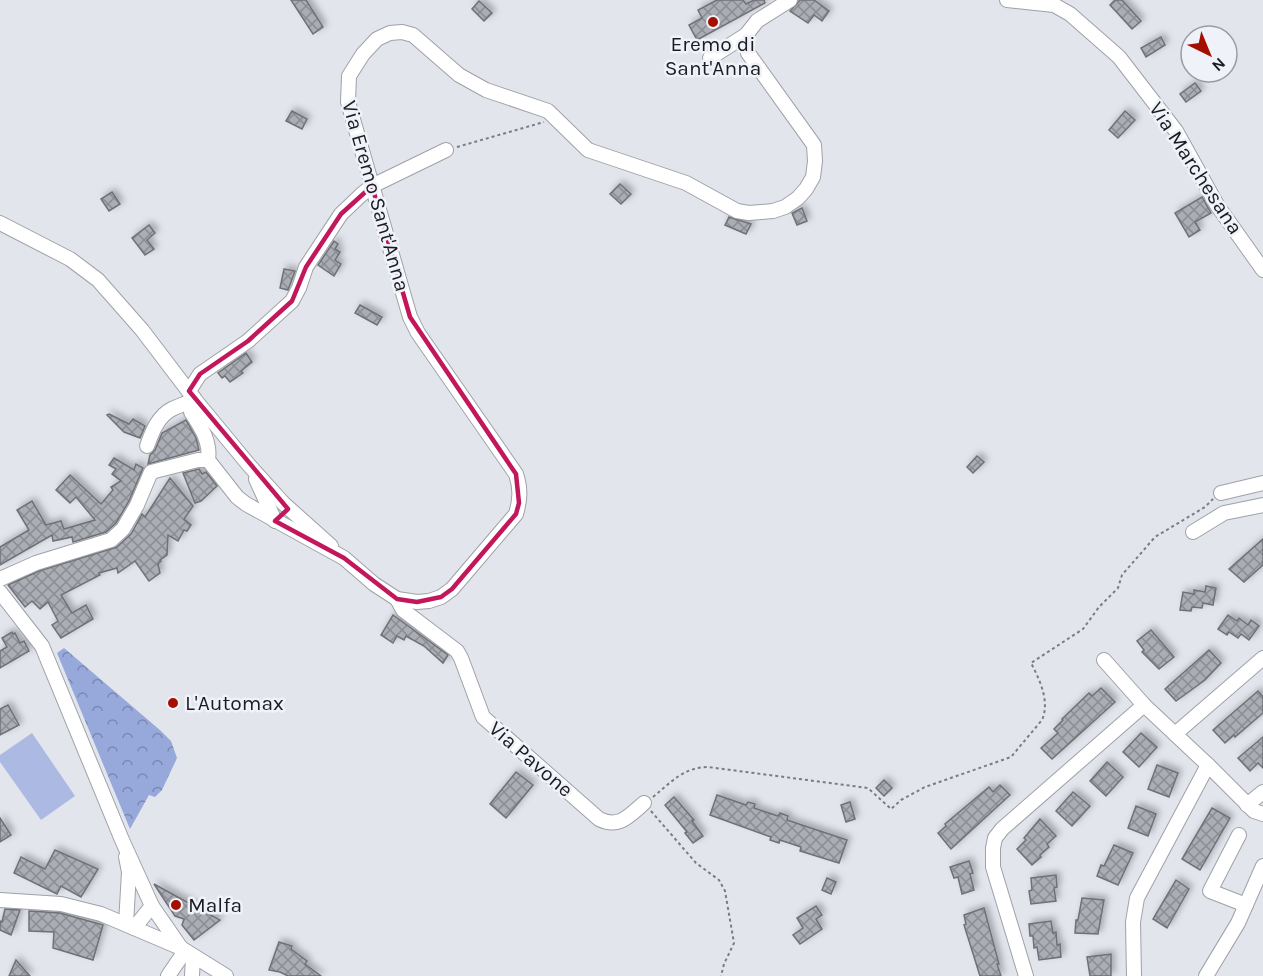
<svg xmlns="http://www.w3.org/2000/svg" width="1263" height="976" viewBox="0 0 1263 976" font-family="Karla,sans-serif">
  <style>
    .forest { fill: url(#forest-crowns) }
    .park { fill: #acbae3 }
    .building { fill: url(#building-cross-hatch); stroke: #6f7177; stroke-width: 1.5; filter: url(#shadow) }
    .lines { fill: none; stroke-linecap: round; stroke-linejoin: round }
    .minor-casing { stroke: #9fa1a8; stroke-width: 16 }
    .path { stroke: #7a7c81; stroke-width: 2; stroke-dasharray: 3 3; stroke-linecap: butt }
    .minor { stroke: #fff; stroke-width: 14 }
    .marked { fill: none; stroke: #c2185b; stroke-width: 4.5; stroke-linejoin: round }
    .poi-dot { fill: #a40f00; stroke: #eff2f9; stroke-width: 2 }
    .labels { text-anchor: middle; stroke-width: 5; stroke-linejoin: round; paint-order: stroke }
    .poi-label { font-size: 21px; fill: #1b1c1f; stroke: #eff2f9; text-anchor: start }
    .street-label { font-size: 21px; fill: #1b1c1f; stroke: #eff2f9 }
  </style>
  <defs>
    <pattern id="forest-crowns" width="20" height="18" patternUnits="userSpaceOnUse" patternTransform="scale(1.5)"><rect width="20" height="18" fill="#97a8db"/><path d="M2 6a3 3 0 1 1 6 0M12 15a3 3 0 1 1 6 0" fill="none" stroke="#7a88b1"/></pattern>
    <pattern id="building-cross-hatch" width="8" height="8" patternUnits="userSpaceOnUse" patternTransform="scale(1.5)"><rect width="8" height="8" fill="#aaadb4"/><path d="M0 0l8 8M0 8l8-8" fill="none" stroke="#8a8c92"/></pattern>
    <filter id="shadow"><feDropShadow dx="3.5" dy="-3.5" stdDeviation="3" flood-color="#0004"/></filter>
  </defs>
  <rect width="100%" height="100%" fill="#e2e5ec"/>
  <!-- forest -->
  <polygon class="forest" points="64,648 161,731 171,741 177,758 162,790 155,797 149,795 130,829 57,653"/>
  <!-- park -->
  <polygon class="park" points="32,733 75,796 41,820 0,762 0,755"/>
  <!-- building -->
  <g class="building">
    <polygon points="291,0 306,0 323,27 313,34"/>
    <polygon points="717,0 743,0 746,4 754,0 764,0 765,3 697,40 689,25 702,18 698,10"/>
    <polygon points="800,0 814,0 829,11 822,21 814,15 808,23 790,11"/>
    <polygon points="1115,0 1122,0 1141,21 1132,29 1110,5"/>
    <polygon points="479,1 492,13 484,21 472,9"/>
    <polygon points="1161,37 1165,45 1146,57 1141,48"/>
    <polygon points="1195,83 1201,91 1186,102 1180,94"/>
    <polygon points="292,111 307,119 302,129 286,121"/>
    <polygon points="1125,111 1135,120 1118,138 1109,130"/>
    <polygon points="620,184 631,194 621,204 610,194"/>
    <polygon points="112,192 120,204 109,211 101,199"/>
    <polygon points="1202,197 1211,213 1195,222 1200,230 1189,237 1175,213"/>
    <polygon points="802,208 807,221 797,225 792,213"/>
    <polygon points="729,217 751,224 746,234 725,225"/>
    <polygon points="149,225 155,233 147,240 154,249 145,255 132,238"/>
    <polygon points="334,241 338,244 335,249 340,252 335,260 341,264 334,276 318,265"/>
    <polygon points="284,269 295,271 288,290 280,288"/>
    <polygon points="360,305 382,317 377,325 355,313"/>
    <polygon points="246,353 252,362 241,371 243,373 230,382 225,376 222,378 218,373"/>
    <polygon points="109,414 129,424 133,419 145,426 140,438 124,432 107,415"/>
    <polygon points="186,420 196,438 199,450 148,464 150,455 155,450 162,433"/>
    <polygon points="977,456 984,462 973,473 967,467"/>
    <polygon points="114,458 134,470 136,464 143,468 129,501 116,523 106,532 73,542 72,537 53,541 52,535 0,565 0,547 29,530 17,510 32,501 46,525 61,521 64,529 95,520 76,497 70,503 56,490 70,475 101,504 113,490 111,487 121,481 112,474 116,469 109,465"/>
    <polygon points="199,469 202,474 206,472 217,486 201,501 195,503 183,473"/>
    <polygon points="170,478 193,506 184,519 191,525 187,531 184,530 178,541 168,535 167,555 160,560 161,561 158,564 160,573 149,581 135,561 118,573 117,568 99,573 100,575 61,595 72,613 86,605 93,619 61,638 52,625 58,621 48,602 40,609 32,601 25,607 8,585 39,571 117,547 131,534 142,514 145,517"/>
    <polygon points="1263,539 1263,565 1244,582 1229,569"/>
    <polygon points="1206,586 1216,588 1213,605 1203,603 1202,608 1192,607 1191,611 1180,610 1183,592 1194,594 1194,590 1205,592"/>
    <polygon points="393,615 448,655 443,663 424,646 406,636 404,640 397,636 393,643 381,635"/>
    <polygon points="1228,615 1237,621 1239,618 1248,625 1251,620 1259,626 1249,640 1241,634 1238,638 1229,632 1227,635 1218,629"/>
    <polygon points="1151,630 1174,657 1159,669 1142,652 1144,650 1137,641"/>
    <polygon points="12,632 13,634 15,633 20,643 24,641 29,651 0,668 0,651 7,647 2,638"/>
    <polygon points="1209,650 1221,663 1205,680 1176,701 1165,689"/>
    <polygon points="1101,688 1115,702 1052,759 1041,748 1058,733 1054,729 1063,720 1062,719 1089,693 1092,696"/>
    <polygon points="1258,691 1263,697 1263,713 1235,737 1234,735 1225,743 1213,730"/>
    <polygon points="8,705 19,725 0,735 0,709"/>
    <polygon points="1141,733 1157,747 1139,767 1123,752"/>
    <polygon points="1263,737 1263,768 1258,763 1250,771 1238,758"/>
    <polygon points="1107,762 1123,777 1106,796 1090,781"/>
    <polygon points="1157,765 1178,773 1169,797 1148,789"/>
    <polygon points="516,772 533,785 506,818 490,804"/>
    <polygon points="884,780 892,788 884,796 876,788"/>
    <polygon points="1000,785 1010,795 951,849 938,833 946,826 945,824 989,787 993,792"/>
    <polygon points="1073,792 1090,806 1072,826 1056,811"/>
    <polygon points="717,795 746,805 748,802 755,804 754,808 778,816 780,813 788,816 787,820 847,840 839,863 800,851 801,847 780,840 779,843 770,840 771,837 710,815"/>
    <polygon points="674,797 694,820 692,821 703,836 693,843 685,833 687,832 665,805"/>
    <polygon points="850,802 855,819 846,822 841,805"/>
    <polygon points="1136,806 1156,814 1148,836 1128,828"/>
    <polygon points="1212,808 1230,818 1200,870 1182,859"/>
    <polygon points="0,818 11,835 0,842"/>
    <polygon points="1040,819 1056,836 1047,844 1049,847 1040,855 1041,857 1032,865 1017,849 1026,840 1024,838"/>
    <polygon points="1114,845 1133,853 1118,885 1097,876 1101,865 1104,866"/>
    <polygon points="55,850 98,869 81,897 61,886 57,894 14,873 21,857 45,869"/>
    <polygon points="969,861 973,873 970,874 974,890 962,894 958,877 954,878 950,867"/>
    <polygon points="1056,875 1057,887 1054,888 1056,901 1031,904 1029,891 1032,890 1031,878"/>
    <polygon points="827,878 836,882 831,894 822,890"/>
    <polygon points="1176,880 1189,889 1167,928 1153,919"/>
    <polygon points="154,884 220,920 194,940 182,925 184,919 175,916"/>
    <polygon points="1082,898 1104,900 1098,934 1075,933 1076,920 1078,920"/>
    <polygon points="816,906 822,915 816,919 822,929 800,944 793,935 803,928 797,918"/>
    <polygon points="984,908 999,964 997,964 1001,976 980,976 964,925 966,924 964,915"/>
    <polygon points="5,909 20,910 11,935 0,930 0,921 2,922"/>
    <polygon points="29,911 60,913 103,925 93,960 53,948 54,932 29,931"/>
    <polygon points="1051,921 1053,933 1056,932 1057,945 1060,944 1061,957 1039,960 1037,947 1034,948 1033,936 1030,936 1029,924"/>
    <polygon points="279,942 292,946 291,949 307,961 305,964 321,976 288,976 280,972 269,970"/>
    <polygon points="1111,954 1111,976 1090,976 1087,957"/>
    <polygon points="16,960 30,976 9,976"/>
  </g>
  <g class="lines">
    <!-- minor casing -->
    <g class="minor-casing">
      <g id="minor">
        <polyline points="1007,0 1054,5 1070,14 1119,57 1176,131 1217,205 1263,270"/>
        <polyline points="710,58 746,35"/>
        <polyline points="0,223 70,259 98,280 142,330 196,401 248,464 283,503 331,546"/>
        <polyline points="189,391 200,374 248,341 292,301 299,288 306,267 341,214 361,195 372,186 446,150"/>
        <path d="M191,412C201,427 211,442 208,460"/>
        <path d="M147,446C152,432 158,416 172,409C180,405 187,404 194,398"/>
        <path d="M208,460L237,497L246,504L344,558L374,584L397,599L417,602L429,601L441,597L452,589L516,514C520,500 521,489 516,474L418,333L410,317L348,102L349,76L363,54L377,39L390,33L402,32L413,35L459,75L486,90L548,111L588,150L686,183L737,211L749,213L773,211L785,207L798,198L806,189L813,177L815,161L814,145L748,53L746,35L757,21L790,0"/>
        <polyline points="256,479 275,521"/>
        <polyline points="1221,493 1263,483"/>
        <polyline points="1193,532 1224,513 1263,505"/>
        <polyline points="0,579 36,563 111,540 123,529 137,505 151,472 198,460 208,460"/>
        <polyline points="0,592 42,646 122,840 152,906 181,948"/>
        <path d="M397,599L403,610L457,651L461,658L483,717L599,819C619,829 629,816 644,803"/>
        <polyline points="1104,660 1144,705 1208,765 1254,811 1263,814"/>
        <polyline points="1175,734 1263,658"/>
        <polyline points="1247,805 1263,792"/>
        <polyline points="1239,835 1210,891 1246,905"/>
        <polyline points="126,857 129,872 126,924"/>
        <polyline points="0,900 61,904 101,914 181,948 226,976"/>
        <polyline points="134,928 152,906"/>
        <polyline points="168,976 185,951"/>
        <polyline points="192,976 193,956"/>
        <polyline points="1026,976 993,867 993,848 995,838 1002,829 1144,705"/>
        <polyline points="1134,976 1133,922 1137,898 1208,765"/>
        <polyline points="1206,976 1238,923 1263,866"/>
      </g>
    </g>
    <!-- path -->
    <g class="path">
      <polyline points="457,147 544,122"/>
      <path d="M653,797C670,783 684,767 708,767L868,788L891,809L901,800L925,787L1011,757L1042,720C1050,702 1040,680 1031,663L1083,629L1099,607L1118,588L1122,575L1155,537L1205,507L1213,499"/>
      <polyline points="651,811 696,863 719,880 725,891 734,943 724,964 721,976"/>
    </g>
    <!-- minor -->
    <use href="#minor" class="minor"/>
  </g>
  <!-- marked area -->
  <path class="marked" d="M372,186L410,317L516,474L519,503L516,514L452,589L441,597L417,602L397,599L344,558L275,521L288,509L189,391L200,374L248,341L292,301L306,267L341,214Z"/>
  <!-- markers -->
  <g class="poi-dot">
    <circle cx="713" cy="22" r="6"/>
    <circle cx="173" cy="703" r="6"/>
    <circle cx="176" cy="905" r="6"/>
  </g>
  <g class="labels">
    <!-- poi labels -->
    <g class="poi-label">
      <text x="713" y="51" text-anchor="middle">Eremo di<tspan x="713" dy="24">Sant'Anna</tspan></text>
      <text x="185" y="710">L'Automax</text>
      <text x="188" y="912">Malfa</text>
    </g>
    <!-- street labels -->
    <g class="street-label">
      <text transform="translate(1196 168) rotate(57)" y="7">Via Marchesana</text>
      <text transform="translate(376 196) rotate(74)" y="7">Via Eremo Sant'Anna</text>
      <text transform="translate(531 759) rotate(41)" y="7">Via Pavone</text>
    </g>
  </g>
  <!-- north arrow -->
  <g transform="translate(1209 54) rotate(137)"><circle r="28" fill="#eff2f9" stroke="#9a9ca2" stroke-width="1.5"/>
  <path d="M0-4.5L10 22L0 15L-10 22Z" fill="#a40f00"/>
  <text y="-9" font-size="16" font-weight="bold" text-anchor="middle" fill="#1b1c1f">N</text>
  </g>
</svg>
